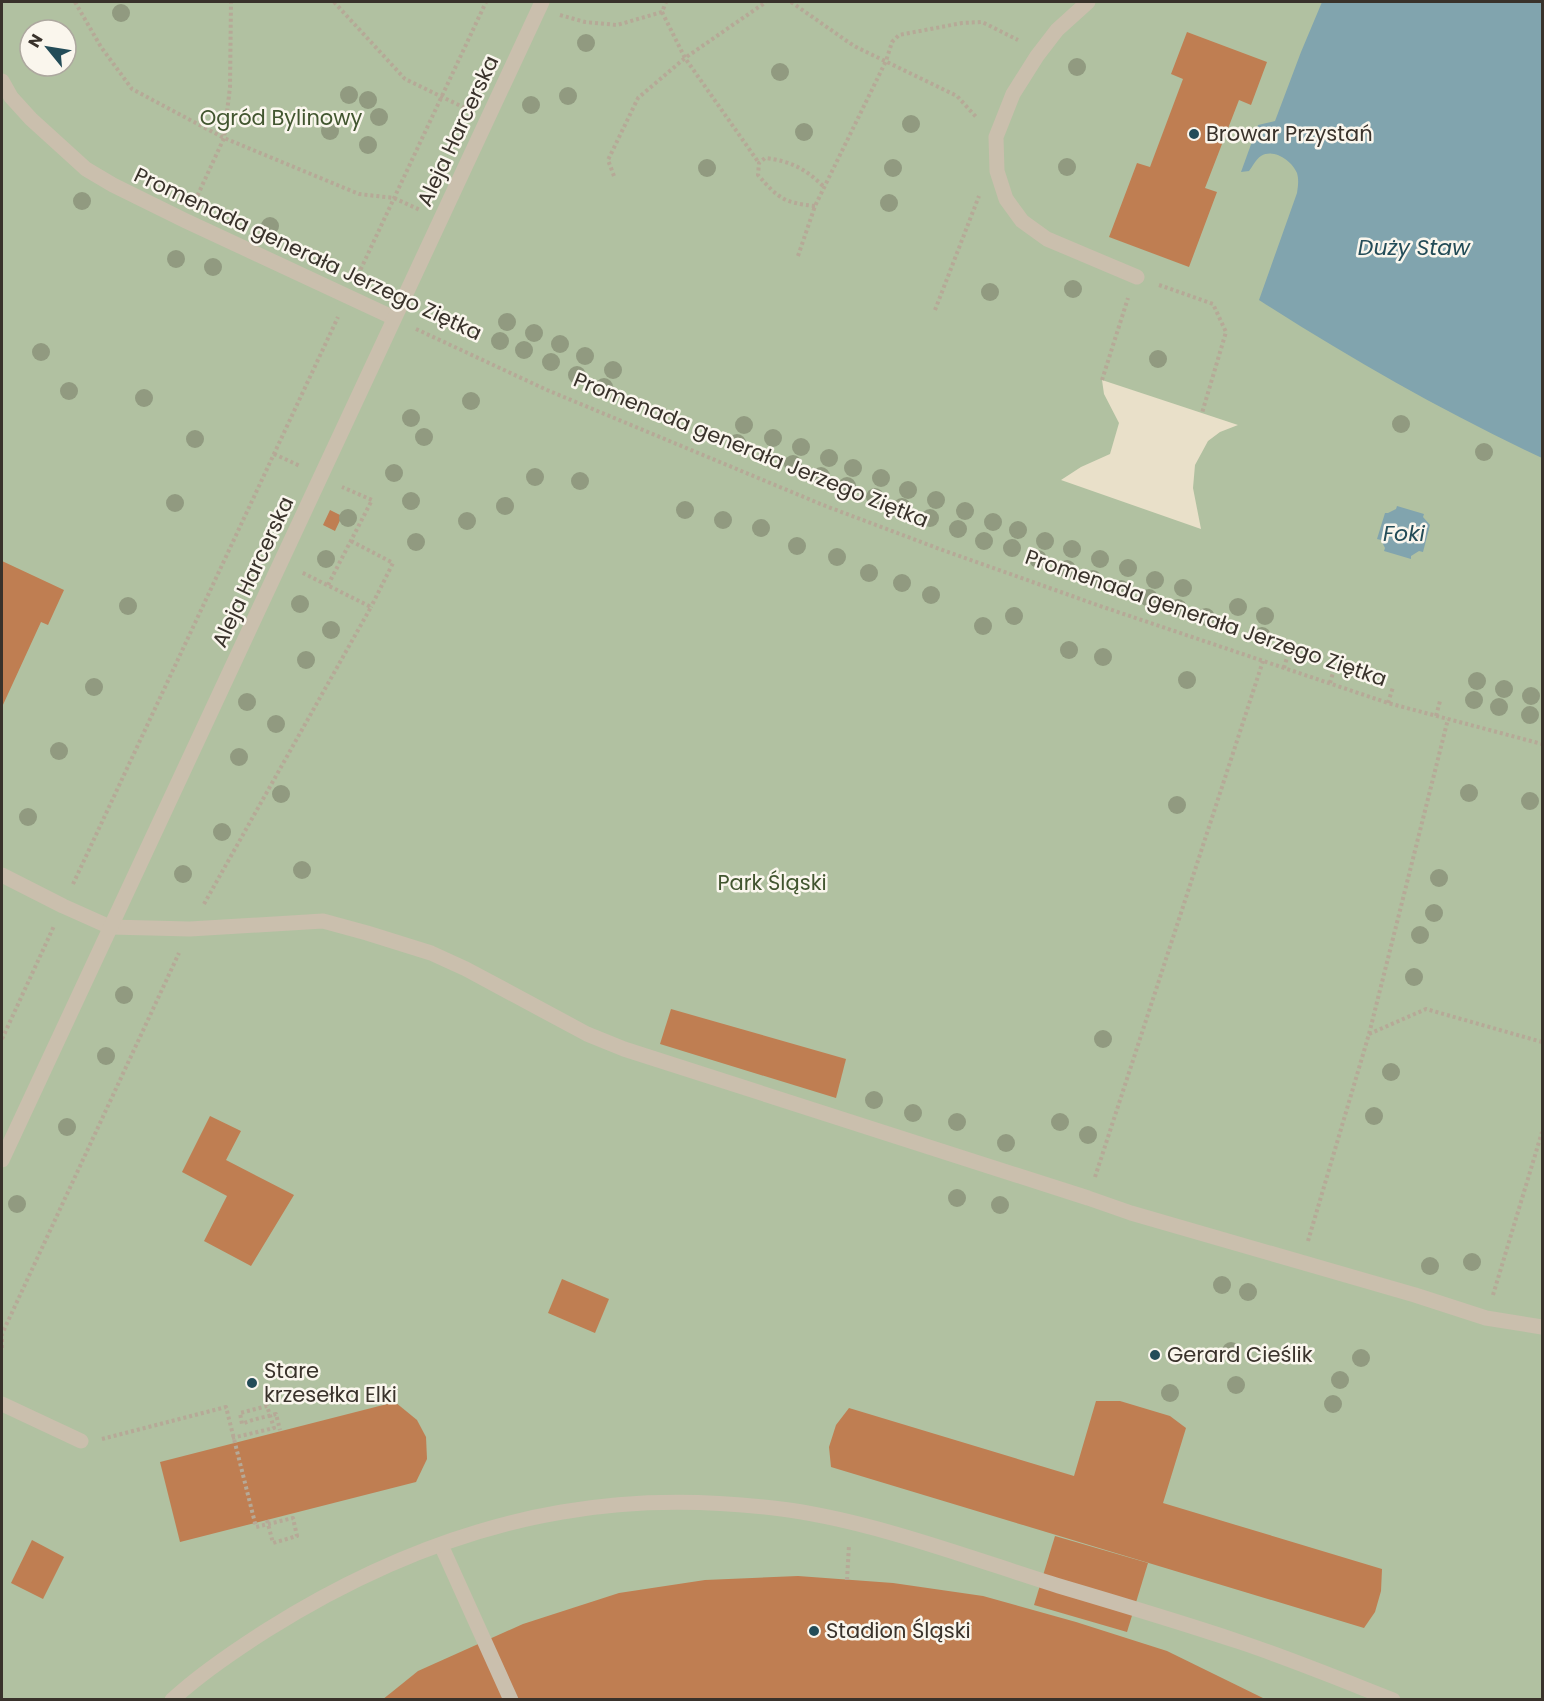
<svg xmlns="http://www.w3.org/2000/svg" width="1544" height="1701" viewBox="0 0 1544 1701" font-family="Poppins,sans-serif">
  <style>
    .green { fill: #b1c1a1; fill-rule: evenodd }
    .plaza { fill: #e9e0c9 }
    .water { fill: #81a4ae }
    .building { fill: #bf7e52 }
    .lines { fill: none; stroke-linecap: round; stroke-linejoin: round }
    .path { stroke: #b6a997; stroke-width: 4; stroke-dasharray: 3 3; stroke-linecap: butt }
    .service { stroke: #cabfad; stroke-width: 15 }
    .pedestrian { stroke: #cabfad; stroke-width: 15 }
    .minor { stroke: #cabfad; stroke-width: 15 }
    .tree { fill: #919a80 }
    .poi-dot { fill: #234c58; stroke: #faf6ed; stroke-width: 2 }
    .labels { text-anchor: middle; stroke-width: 5; stroke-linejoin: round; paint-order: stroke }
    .park-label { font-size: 21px; fill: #425630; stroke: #faf6ed }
    .street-label { font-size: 21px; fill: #39322b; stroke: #faf6ed }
    .poi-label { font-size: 21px; fill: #39322b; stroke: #faf6ed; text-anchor: start }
    .water-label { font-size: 22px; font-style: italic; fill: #234c58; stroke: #faf6ed }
  </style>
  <rect width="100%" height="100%" fill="#f2ede1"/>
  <!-- green -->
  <path class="green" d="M2,2H1542V1699L2,1700ZM30,30H66V66H30Z"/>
  <!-- plaza -->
  <polygon class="plaza" points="1102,380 1238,425 1220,432 1208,441 1195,465 1193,488 1201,529 1061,480 1081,467 1110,454 1119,423 1104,394"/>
  <!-- water -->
  <g class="water">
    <path d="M1322,2H1542V458C1444,412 1351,359 1259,300L1297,193C1298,186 1299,180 1297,173C1292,161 1274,148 1261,156C1256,159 1253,166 1249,171L1241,172L1258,125L1275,121L1301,52Z"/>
    <polygon points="1397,506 1424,514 1423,517 1430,525 1423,552 1419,551 1411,556 1411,559 1384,551 1385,548 1381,540 1377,539 1385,513 1388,513 1396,509"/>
  </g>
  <!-- building -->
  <g class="building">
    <polygon points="1187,32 1267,62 1251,105 1239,100 1205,188 1217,192 1189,267 1109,237 1137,163 1150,167 1183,79 1171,74"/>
    <polygon points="330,510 342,516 335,531 323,525"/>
    <polygon points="2,561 64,590 48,625 41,622 2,707"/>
    <polygon points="671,1009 846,1059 836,1098 660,1044"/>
    <polygon points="210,1116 241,1131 226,1160 294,1195 251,1266 204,1241 227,1196 182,1172"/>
    <polygon points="562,1279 609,1299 595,1333 548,1313"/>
    <polygon points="1096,1401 1120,1401 1170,1416 1186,1428 1163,1503 1382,1569 1381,1591 1375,1612 1364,1628 831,1467 829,1447 836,1425 849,1408 1074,1476"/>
    <polygon points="395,1402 417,1420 426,1437 427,1459 416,1482 180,1542 160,1462"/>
    <polygon points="1055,1536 1148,1563 1127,1632 1034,1605"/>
    <polygon points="32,1540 64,1557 43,1599 11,1583"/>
    <polygon points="798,1576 893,1583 983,1596 1076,1622 1167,1651 1267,1700 382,1700 418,1671 523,1624 619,1593 705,1580"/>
  </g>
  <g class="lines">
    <!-- path -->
    <g class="path">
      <polyline points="75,2 101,47 132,89 224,138 359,194 394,198 420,210"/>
      <polyline points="334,2 405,79 467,109"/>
      <polyline points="791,2 854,46 957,96 977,118"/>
      <polyline points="662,12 685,58 759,163"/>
      <polyline points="560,15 585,22 617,25 662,12 666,2"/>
      <polyline points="614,176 608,160 638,98 685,58 766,2"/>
      <polyline points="195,201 224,138 230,87 231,2"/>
      <path d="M815,206C784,203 778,198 758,175L759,163L765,158C791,161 806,169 824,187"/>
      <polyline points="798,256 815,206 886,61 892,42 899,35 962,23 982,22 1018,40"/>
      <polyline points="358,275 486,2"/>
      <polyline points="1159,285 1213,304 1226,332 1202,413"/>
      <polyline points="935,310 979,196"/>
      <polyline points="416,329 547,390 823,505 945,551 1106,608 1388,703 1542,744"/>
      <polyline points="1102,380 1128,298"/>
      <polyline points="274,454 300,466"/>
      <polyline points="351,541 393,563 371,607"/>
      <polyline points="328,585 372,500 342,487"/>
      <polyline points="1284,668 1288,654"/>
      <polyline points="1330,683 1334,669"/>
      <polyline points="1388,703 1393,687"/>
      <polyline points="1436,716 1440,701"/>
      <polyline points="73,884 338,317"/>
      <polyline points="204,904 371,607 301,572"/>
      <polyline points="1369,1034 1426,1009 1542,1042"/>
      <polyline points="2,1039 54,926"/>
      <polyline points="1095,1177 1263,661"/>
      <polyline points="1308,1241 1369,1034 1448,719"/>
      <polyline points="1493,1295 1542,1132"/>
      <polyline points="2,1348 2,1334 179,953"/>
      <path d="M232,1438L274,1428L267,1406L240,1413L242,1424C253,1419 265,1417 276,1414L280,1430"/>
      <polyline points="102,1439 226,1407 256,1527 293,1518 297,1536 273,1543 267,1520"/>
      <polyline points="847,1580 849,1545"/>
    </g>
    <!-- service -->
    <g class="service">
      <polyline points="2,875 63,906 110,927 190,929 323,921 367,933 431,953 466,969 587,1034 624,1049 1088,1198 1131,1213 1415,1295 1486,1318 1542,1327"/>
      <polyline points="2,1404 81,1441"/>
      <polyline points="441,1545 511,1700"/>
      <path d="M172,1700C201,1673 234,1651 267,1630C356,1574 457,1530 562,1512C635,1499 715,1500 789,1510C878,1523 973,1559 1059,1586C1120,1604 1180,1622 1240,1642C1291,1659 1342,1680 1393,1700"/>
    </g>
    <!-- pedestrian -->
    <polyline class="pedestrian" points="1088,2 1057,30 1037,56 1013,94 996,137 997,171 1006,199 1022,221 1047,239 1137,277"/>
    <!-- minor -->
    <g class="minor">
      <polyline points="2,81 11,97 31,119 86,169 113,185 186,221 394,318"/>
      <polyline points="2,1160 542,2"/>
    </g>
  </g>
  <!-- trees -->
  <g class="tree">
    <circle cx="121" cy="13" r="9"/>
    <circle cx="586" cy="43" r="9"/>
    <circle cx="1077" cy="67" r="9"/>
    <circle cx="780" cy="72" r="9"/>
    <circle cx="349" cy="95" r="9"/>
    <circle cx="568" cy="96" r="9"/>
    <circle cx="368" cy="100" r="9"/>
    <circle cx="531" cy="105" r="9"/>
    <circle cx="379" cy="117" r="9"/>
    <circle cx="911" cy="124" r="9"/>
    <circle cx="330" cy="131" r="9"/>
    <circle cx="804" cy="132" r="9"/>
    <circle cx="368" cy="145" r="9"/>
    <circle cx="1067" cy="167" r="9"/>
    <circle cx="707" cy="168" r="9"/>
    <circle cx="893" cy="168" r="9"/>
    <circle cx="82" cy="201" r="9"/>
    <circle cx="889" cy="203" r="9"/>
    <circle cx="270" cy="226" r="9"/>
    <circle cx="176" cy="259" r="9"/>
    <circle cx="213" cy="267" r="9"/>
    <circle cx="1073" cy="289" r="9"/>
    <circle cx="990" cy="292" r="9"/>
    <circle cx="507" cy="322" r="9"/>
    <circle cx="534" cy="333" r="9"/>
    <circle cx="500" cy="341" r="9"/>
    <circle cx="560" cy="344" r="9"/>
    <circle cx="524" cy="350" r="9"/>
    <circle cx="41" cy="352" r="9"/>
    <circle cx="585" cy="356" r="9"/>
    <circle cx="1158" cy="359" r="9"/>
    <circle cx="551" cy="362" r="9"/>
    <circle cx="613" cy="370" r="9"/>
    <circle cx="577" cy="375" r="9"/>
    <circle cx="604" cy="387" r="9"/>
    <circle cx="69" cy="391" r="9"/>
    <circle cx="144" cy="398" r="9"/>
    <circle cx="471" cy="401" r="9"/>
    <circle cx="411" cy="418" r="9"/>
    <circle cx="1401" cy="424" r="9"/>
    <circle cx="744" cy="425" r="9"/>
    <circle cx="424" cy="437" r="9"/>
    <circle cx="773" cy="438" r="9"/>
    <circle cx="195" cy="439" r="9"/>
    <circle cx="737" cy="443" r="9"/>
    <circle cx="801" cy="447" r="9"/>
    <circle cx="1484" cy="452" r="9"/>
    <circle cx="829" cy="458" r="9"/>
    <circle cx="793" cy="464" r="9"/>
    <circle cx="853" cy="468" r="9"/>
    <circle cx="394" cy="473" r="9"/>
    <circle cx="821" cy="476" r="9"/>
    <circle cx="535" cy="477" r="9"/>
    <circle cx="881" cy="478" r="9"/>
    <circle cx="580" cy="481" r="9"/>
    <circle cx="847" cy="486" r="9"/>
    <circle cx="908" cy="490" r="9"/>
    <circle cx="875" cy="497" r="9"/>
    <circle cx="936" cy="500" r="9"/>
    <circle cx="411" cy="501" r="9"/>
    <circle cx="175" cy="503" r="9"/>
    <circle cx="505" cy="506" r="9"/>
    <circle cx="902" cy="507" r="9"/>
    <circle cx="685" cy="510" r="9"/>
    <circle cx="965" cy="511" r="9"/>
    <circle cx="348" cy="518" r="9"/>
    <circle cx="930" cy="518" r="9"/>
    <circle cx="723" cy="520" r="9"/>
    <circle cx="467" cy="521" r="9"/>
    <circle cx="993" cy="522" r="9"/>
    <circle cx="761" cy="528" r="9"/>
    <circle cx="958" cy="529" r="9"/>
    <circle cx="1018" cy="530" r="9"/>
    <circle cx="984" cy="541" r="9"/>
    <circle cx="1045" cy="541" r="9"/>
    <circle cx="416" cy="542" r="9"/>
    <circle cx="797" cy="546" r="9"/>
    <circle cx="1012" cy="548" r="9"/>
    <circle cx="1072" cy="549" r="9"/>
    <circle cx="837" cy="557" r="9"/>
    <circle cx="326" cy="559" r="9"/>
    <circle cx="1038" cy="559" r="9"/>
    <circle cx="1100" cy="559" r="9"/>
    <circle cx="1128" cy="568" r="9"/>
    <circle cx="1067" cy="569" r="9"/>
    <circle cx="869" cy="573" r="9"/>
    <circle cx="1093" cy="579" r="9"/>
    <circle cx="1155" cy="580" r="9"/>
    <circle cx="902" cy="583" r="9"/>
    <circle cx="1183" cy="588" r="9"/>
    <circle cx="1121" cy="589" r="9"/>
    <circle cx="931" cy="595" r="9"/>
    <circle cx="1149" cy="598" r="9"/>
    <circle cx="300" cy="604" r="9"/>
    <circle cx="128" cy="606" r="9"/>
    <circle cx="1238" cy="607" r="9"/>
    <circle cx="1178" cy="608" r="9"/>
    <circle cx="1014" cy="616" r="9"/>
    <circle cx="1265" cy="616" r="9"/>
    <circle cx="1206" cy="617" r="9"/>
    <circle cx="983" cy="626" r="9"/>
    <circle cx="331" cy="630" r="9"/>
    <circle cx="1262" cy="636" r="9"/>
    <circle cx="1069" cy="650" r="9"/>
    <circle cx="1103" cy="657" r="9"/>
    <circle cx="306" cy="660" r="9"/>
    <circle cx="1187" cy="680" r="9"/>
    <circle cx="1477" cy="681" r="9"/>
    <circle cx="94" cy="687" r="9"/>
    <circle cx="1504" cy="689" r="9"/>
    <circle cx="1531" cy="696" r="9"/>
    <circle cx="1474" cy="700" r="9"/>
    <circle cx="247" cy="702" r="9"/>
    <circle cx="1499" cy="707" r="9"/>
    <circle cx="1530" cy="715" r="9"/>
    <circle cx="276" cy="724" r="9"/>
    <circle cx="59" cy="751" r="9"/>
    <circle cx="239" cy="757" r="9"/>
    <circle cx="1469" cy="793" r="9"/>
    <circle cx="281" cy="794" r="9"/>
    <circle cx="1530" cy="801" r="9"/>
    <circle cx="1177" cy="805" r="9"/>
    <circle cx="28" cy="817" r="9"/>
    <circle cx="222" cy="832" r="9"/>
    <circle cx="302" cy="870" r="9"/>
    <circle cx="183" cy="874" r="9"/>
    <circle cx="1439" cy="878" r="9"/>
    <circle cx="1434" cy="913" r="9"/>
    <circle cx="1420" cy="935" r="9"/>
    <circle cx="1414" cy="977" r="9"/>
    <circle cx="124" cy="995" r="9"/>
    <circle cx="1103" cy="1039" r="9"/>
    <circle cx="106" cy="1056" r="9"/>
    <circle cx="1391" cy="1072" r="9"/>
    <circle cx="874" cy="1100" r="9"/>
    <circle cx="913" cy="1113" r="9"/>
    <circle cx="1374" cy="1116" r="9"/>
    <circle cx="957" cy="1122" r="9"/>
    <circle cx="1060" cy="1122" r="9"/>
    <circle cx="67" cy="1127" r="9"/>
    <circle cx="1088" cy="1135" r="9"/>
    <circle cx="1006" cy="1143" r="9"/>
    <circle cx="957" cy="1198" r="9"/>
    <circle cx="17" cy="1204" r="9"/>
    <circle cx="1000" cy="1205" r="9"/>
    <circle cx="1472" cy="1262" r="9"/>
    <circle cx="1430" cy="1266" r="9"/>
    <circle cx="1222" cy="1285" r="9"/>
    <circle cx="1248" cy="1292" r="9"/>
    <circle cx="1231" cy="1351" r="9"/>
    <circle cx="1361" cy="1358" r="9"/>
    <circle cx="1340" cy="1380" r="9"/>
    <circle cx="1236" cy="1385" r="9"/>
    <circle cx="1170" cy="1393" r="9"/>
    <circle cx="1333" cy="1404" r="9"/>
  </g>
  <!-- markers -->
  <g class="poi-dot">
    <circle cx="1194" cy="134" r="6"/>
    <circle cx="1155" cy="1355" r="6"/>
    <circle cx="252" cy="1383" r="6"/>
    <circle cx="814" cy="1631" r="6"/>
  </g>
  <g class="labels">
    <!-- park labels -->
    <g class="park-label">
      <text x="281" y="125">Ogród Bylinowy</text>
      <text x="772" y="890">Park Śląski</text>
    </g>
    <!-- street labels -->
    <g class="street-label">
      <text transform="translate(458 131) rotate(-65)" y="7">Aleja Harcerska</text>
      <text transform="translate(308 254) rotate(25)" y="7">Promenada generała Jerzego Ziętka</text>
      <text transform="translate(751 450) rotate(22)" y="7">Promenada generała Jerzego Ziętka</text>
      <text transform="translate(253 572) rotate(-65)" y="7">Aleja Harcerska</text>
      <text transform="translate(1206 618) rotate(19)" y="7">Promenada generała Jerzego Ziętka</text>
    </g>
    <!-- poi labels -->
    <g class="poi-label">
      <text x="1206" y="141">Browar Przystań</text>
      <text x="1167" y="1362">Gerard Cieślik</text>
      <text x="264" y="1378">Stare<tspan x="264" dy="24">krzesełka Elki</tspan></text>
      <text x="826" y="1638">Stadion Śląski</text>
    </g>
    <!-- water labels -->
    <g class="water-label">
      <text x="1414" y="255">Duży Staw</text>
      <text x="1404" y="541">Foki</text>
    </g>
  </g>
  <!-- border -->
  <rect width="1544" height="1701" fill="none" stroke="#39322b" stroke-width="6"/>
  <!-- north arrow -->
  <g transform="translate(48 48) rotate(300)"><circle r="28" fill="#faf6ed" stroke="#ada89f" stroke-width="1.5"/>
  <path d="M0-4.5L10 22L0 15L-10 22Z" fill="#234c58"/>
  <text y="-9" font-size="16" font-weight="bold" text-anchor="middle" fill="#39322b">N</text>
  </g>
</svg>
